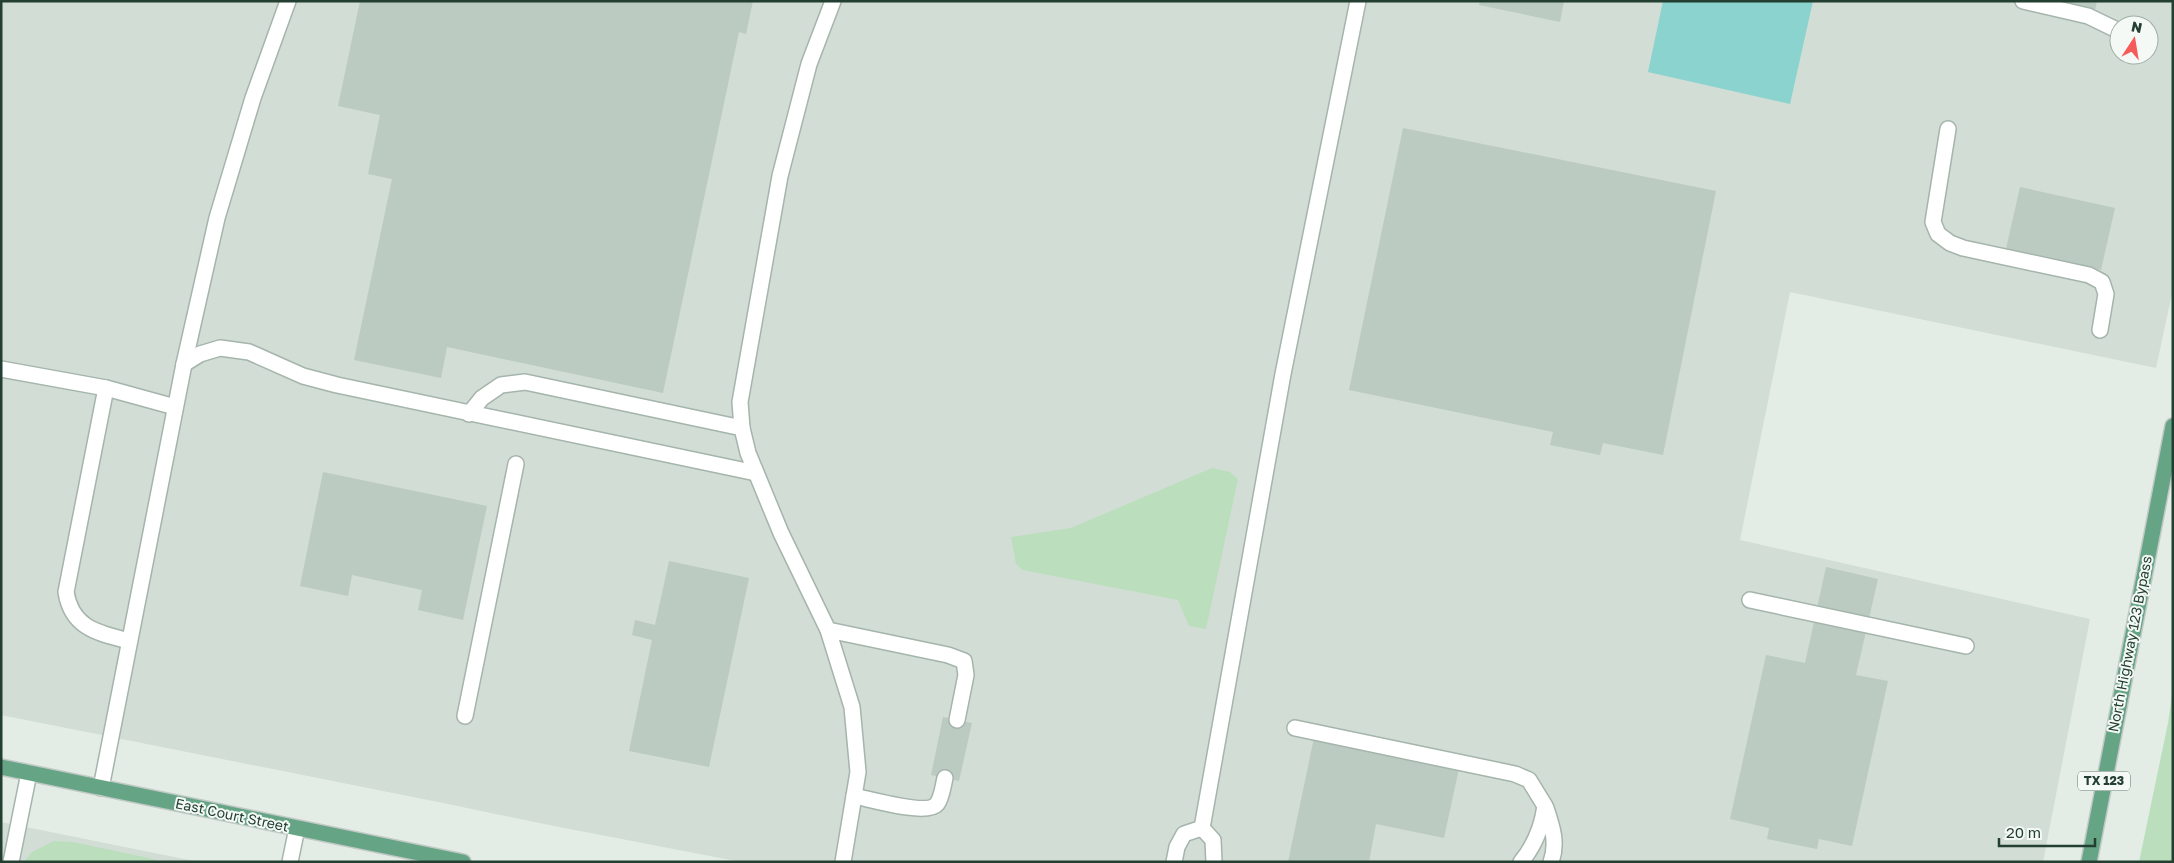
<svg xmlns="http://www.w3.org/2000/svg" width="2174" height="863" viewBox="0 0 2174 863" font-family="'Golos Text',sans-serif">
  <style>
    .built { fill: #d1ddd5; fill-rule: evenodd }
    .green { fill: #bbdfbd }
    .water { fill: #8ad3ce }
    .building { fill: #bbcbc1 }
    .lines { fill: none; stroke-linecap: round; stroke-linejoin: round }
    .service-casing { stroke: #a5b5ac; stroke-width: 18 }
    .primary-casing { stroke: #c1c9c5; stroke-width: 18 }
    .service { stroke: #fff; stroke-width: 15 }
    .primary { stroke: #66a486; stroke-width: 15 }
    .labels { text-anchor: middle; stroke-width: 4; stroke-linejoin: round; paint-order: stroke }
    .shield { fill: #f4f9f5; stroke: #61776c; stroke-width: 1 }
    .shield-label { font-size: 12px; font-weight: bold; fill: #223f31 }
    .street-label { font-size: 14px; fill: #223f31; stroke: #f4f9f5 }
  </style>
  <rect width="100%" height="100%" fill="#e3ede6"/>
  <!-- built -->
  <g class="built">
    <path d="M1,1H2173V289L2156,368L1790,292L1740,540L2090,619L2043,862H741L554,826L443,803L1,715ZM2119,25H2149V55H2119Z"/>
    <polygon points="1,822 199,862 1,862"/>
  </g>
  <!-- green -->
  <g class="green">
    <polygon points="1212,468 1230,472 1238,479 1206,629 1189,626 1178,600 1023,570 1016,564 1011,537 1071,528"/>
    <polygon points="2173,689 2173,862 2139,862 2168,723"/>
    <polygon points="54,841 73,842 158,860 157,862 24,862 32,852"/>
  </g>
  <!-- water -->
  <polygon class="water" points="1663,1 1813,1 1790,104 1648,72"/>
  <!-- building -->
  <g class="building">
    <polygon points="360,1 753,1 746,34 739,32 663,393 447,347 441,378 354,360 392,179 368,174 380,115 338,106"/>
    <polygon points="1480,1 1564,1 1560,22 1479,5"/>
    <polygon points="2061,1 2097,1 2095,10"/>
    <polygon points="1403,128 1716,191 1663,455 1603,443 1600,455 1550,445 1553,432 1349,390"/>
    <polygon points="2020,187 2115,208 2101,270 2006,249"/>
    <polygon points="323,472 487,506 463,620 418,610 422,590 352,575 348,596 300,586"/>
    <polygon points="669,561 749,578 709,767 629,751 652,640 632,635 635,620 655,625"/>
    <polygon points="1826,567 1878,579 1856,675 1888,681 1852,846 1819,839 1817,849 1767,839 1769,828 1730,819 1766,655 1805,663"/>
    <polygon points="943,717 972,723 959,781 931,775"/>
    <polygon points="1315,733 1460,764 1444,838 1376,824 1369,862 1288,862"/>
  </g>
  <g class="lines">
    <!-- service casing -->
    <g class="service-casing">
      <g id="service">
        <polyline points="833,1 809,64 780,176 740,402 742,428 748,453 781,533 828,630 852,707 858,772 843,862"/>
        <polyline points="2023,1 2088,16 2119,31"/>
        <polyline points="1948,129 1933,222 1938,234 1950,243 1963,248 2089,275 2102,282 2106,294 2100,330"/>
        <polyline points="184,364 200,354 220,348 249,352 303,376 337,385 756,473"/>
        <polyline points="1,369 106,388 175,407"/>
        <path d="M106,388L66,592C72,629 99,633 129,641"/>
        <polyline points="469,414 482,398 501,385 525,382 742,428"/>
        <polyline points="1750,600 1966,646"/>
        <polyline points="828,630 948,655 964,661 966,675 957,720"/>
        <polyline points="465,716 516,464"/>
        <path d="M1295,728L1515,774L1529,780L1545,806C1542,827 1535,845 1521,862"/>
        <polyline points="101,788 184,364 217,218 253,98 288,1"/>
        <path d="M854,796C870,799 927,816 937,804C942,797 943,786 945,778"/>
        <path d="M1546,808C1552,826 1558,843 1551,862"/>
        <polyline points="1202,828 1283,374 1358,1"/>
        <polyline points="1202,828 1213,840 1214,862"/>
        <polyline points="11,862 29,773"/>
        <polyline points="290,862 297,828"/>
        <polyline points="1174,862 1177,847 1184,834 1202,828"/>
      </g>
    </g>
    <!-- primary casing -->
    <g class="primary-casing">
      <g id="primary">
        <polyline points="1,767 463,862"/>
        <polyline points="2089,862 2173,426"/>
      </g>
    </g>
    <!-- service -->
    <use href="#service" class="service"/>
    <!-- primary -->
    <use href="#primary" class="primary"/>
  </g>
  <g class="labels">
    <!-- shield labels -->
    <rect class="shield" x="2078" y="771.5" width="52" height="19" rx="4"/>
    <g class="shield-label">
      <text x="2104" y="785">TX 123</text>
    </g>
    <!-- street labels -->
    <g class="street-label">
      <text transform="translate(2130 644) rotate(-79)" y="5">North Highway 123 Bypass</text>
      <text transform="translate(232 815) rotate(12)" y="5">East Court Street</text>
    </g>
  </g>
  <!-- border -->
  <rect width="2174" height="863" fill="none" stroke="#223f31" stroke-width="5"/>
  <!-- north arrow -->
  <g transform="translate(2134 40) rotate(12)"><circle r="24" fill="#f4f9f5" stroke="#a0afa7"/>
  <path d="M0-4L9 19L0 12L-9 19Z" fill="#f55c59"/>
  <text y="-8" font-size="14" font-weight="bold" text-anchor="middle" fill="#223f31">N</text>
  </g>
  <!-- scale -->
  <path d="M1999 838v8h96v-8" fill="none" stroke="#223f31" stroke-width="2.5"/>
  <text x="2006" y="838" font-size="15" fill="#223f31" stroke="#f4f9f5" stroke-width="4" paint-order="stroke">20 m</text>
</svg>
